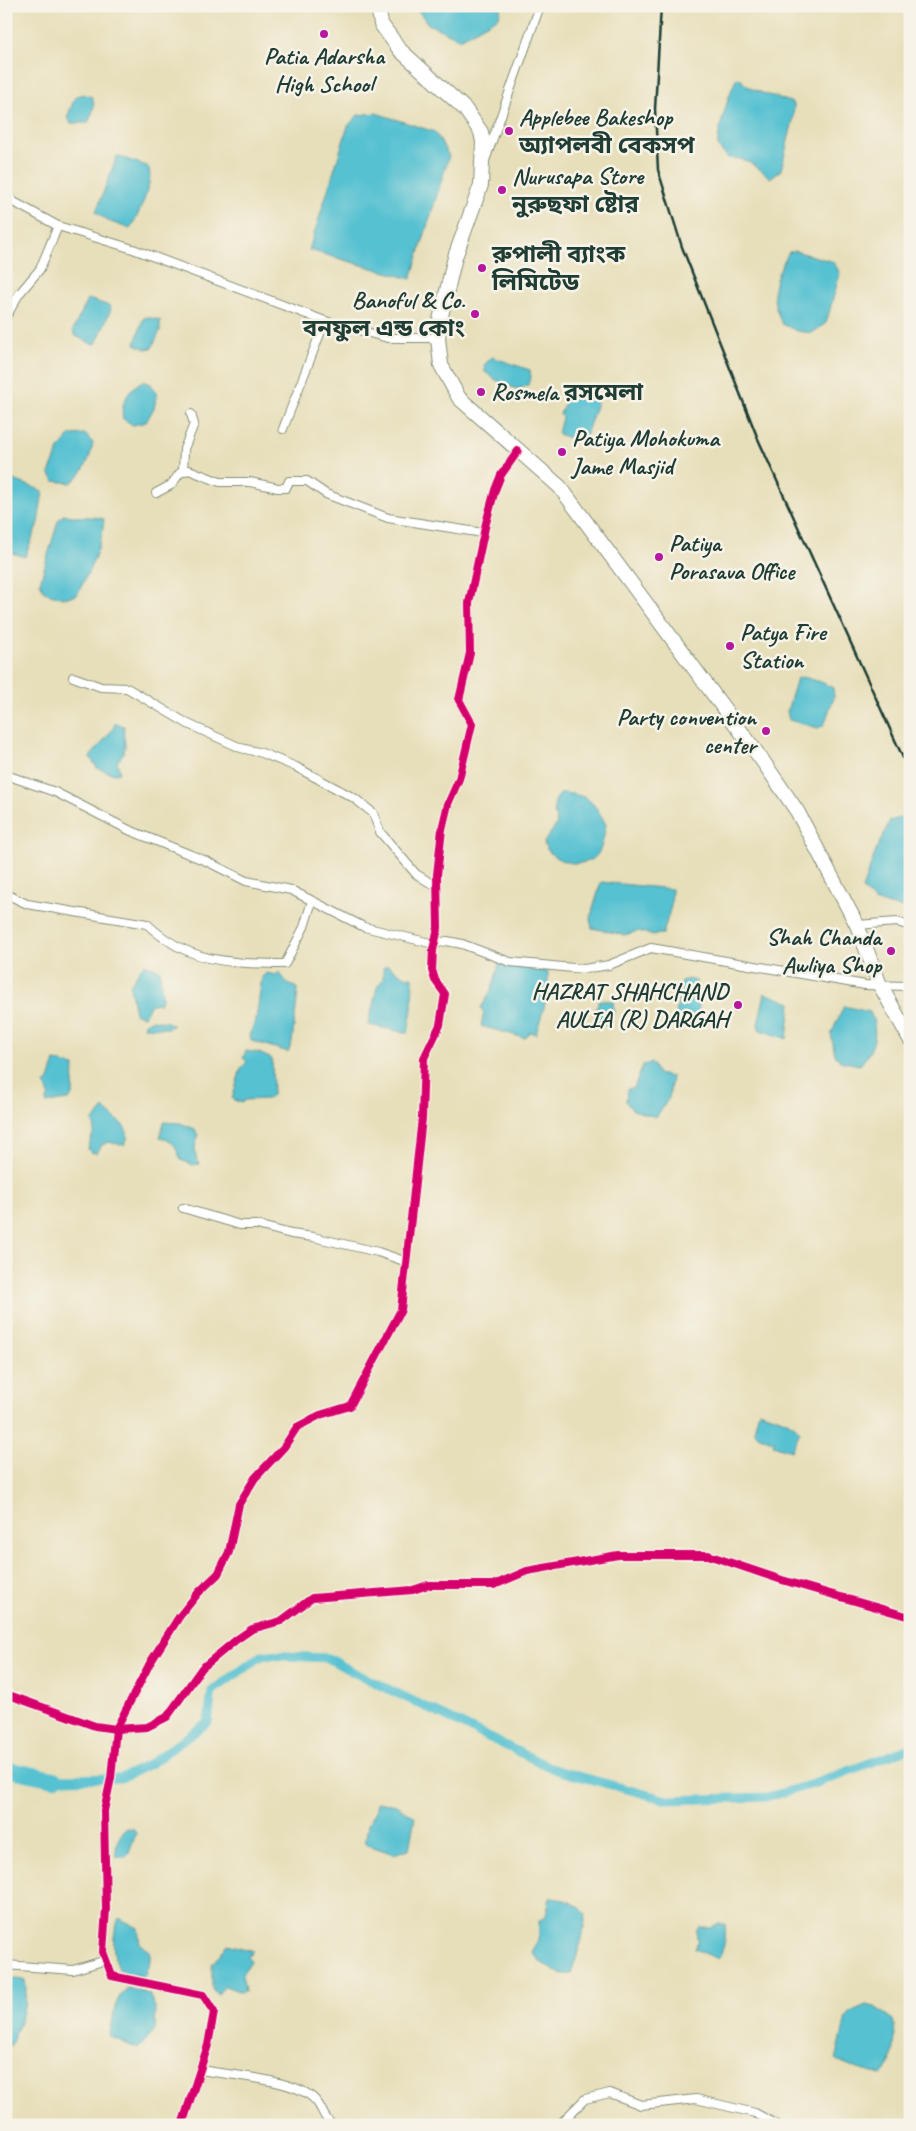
<svg xmlns="http://www.w3.org/2000/svg" width="916" height="2131" viewBox="0 0 916 2131" font-family="Caveat,'Noto Sans Bengali',sans-serif">
  <style>
    .water { fill: #56c1d1; stroke: #3a7f82 }
    .lines { fill: none; stroke-linecap: round; stroke-linejoin: round }
    .canal { stroke: #56c1d1; stroke-width: 9 }
    .river { stroke: #56c1d1; stroke-width: 16 }
    .street-casing { stroke: #838e77; stroke-width: 10 }
    .highway-casing { stroke: #838e77; stroke-width: 16 }
    .street { stroke: #fff; stroke-width: 8 }
    .highway { stroke: #fff; stroke-width: 14 }
    .rail { stroke: #1f3d34; stroke-width: 2.5 }
    .cycleway-casing { stroke: #f7f3e8; stroke-width: 11 }
    .cycleway { stroke: #d6006c; stroke-width: 8 }
    .poi-dot { fill: #b5179e; stroke: #f7f3e8; stroke-width: 2 }
    .labels { text-anchor: middle; stroke-width: 5; stroke-linejoin: round; paint-order: stroke }
    .poi-label { font-size: 24px; font-weight: bold; fill: #1f3d34; stroke: #f7f3e8; text-anchor: start }
  </style>
  <rect width="100%" height="100%" fill="#f7f3e8"/>
  <filter id="ink" filterUnits="userSpaceOnUse"><feTurbulence type="fractalNoise" baseFrequency=".02" numOctaves="2"/><feDisplacementMap in="SourceGraphic" scale="10" xChannelSelector="R" yChannelSelector="G"/><feConvolveMatrix kernelMatrix="1 2 1 2 8 2 1 2 1" color-interpolation-filters="sRGB"/></filter>
  <filter id="wash" filterUnits="userSpaceOnUse"><feTurbulence type="fractalNoise" baseFrequency=".0096" numOctaves="4" result="noise"/><feDisplacementMap in="SourceGraphic" scale="20" xChannelSelector="R" yChannelSelector="G"/><feGaussianBlur stdDeviation="1.12" result="paint"/><feColorMatrix in="noise" values="0 0 0 0 0 0 0 0 0 0 0 0 0 0 0 0 0 1.4 0 .05"/><feComposite in="paint" operator="in"/></filter>
  <g filter="url(#wash)">
    <rect width="100%" height="100%" fill="#e7dfba"/>
    <!-- water -->
    <g class="water">
      <polygon points="415,6 501,6 499,17 460,39 428,24"/>
      <path d="M737,78L741,79C748,93 780,96 794,104L793,120L781,170L770,178C757,166 745,157 728,158C725,154 719,150 718,145C716,137 731,86 737,78Z"/>
      <path d="M83,94L92,97C96,106 92,114 88,123H71L67,118L75,97Z"/>
      <polygon points="376,113 435,132 449,156 411,279 309,250 348,126 358,115"/>
      <path d="M117,156L147,166C157,176 138,217 130,229L108,221L96,212Z"/>
      <path d="M795,251L834,262L840,274L826,323L812,333L797,331L782,324C768,293 773,281 789,252Z"/>
      <polygon points="88,299 110,306 111,309 96,344 90,343 74,335 73,330"/>
      <polygon points="146,317 160,320 160,331 152,348 145,349 135,344 143,319"/>
      <polygon points="492,357 530,370 531,378 527,386 517,389 499,382 485,372 484,365"/>
      <path d="M143,381L151,384L157,395L154,408L146,422L133,425L123,419C119,405 130,387 143,381Z"/>
      <polygon points="571,390 598,400 585,438 580,442 558,434 562,417 560,414"/>
      <path d="M85,434L93,443C90,460 84,473 71,483L54,481L49,473L59,449L70,435Z"/>
      <polygon points="6,477 43,491 38,523 25,557 6,551"/>
      <path d="M64,514C78,519 90,515 104,519C102,547 89,571 77,595L63,598L44,592L40,582L58,521Z"/>
      <polygon points="803,677 821,682 833,688 834,697 824,725 818,728 789,720 787,711 797,678"/>
      <path d="M115,723L124,726C122,744 131,745 117,762L120,772L114,774L97,768L90,757L113,729Z"/>
      <path d="M562,793C589,794 595,803 606,825C604,833 603,845 599,852C588,872 548,863 544,842L557,824C554,812 551,800 562,793Z"/>
      <polygon points="899,818 910,820 910,910 874,901 862,889 877,848 890,821"/>
      <polygon points="601,882 672,889 671,906 663,934 650,935 639,931 624,935 592,928 590,919"/>
      <path d="M499,963L546,969L548,972V994L536,1034L530,1032L525,1038L481,1026L484,1013L481,1007C489,998 497,976 499,963Z"/>
      <polygon points="144,964 160,970 162,999 160,1003 151,1004 144,1016 135,1014 130,985"/>
      <polygon points="387,965 402,975 413,978 412,1009 408,1033 368,1025 377,988 383,979 383,968"/>
      <polygon points="279,972 288,984 298,988 298,991 292,1042 288,1052 252,1041 249,1035 256,1020 262,977 266,973 276,975"/>
      <polygon points="689,979 696,981 699,994 698,1022 685,1023 676,1016 681,981"/>
      <polygon points="765,993 791,1003 787,1039 760,1030 758,1025"/>
      <polygon points="599,1000 613,1001 614,1012 609,1024 604,1025 596,1020 594,1014"/>
      <path d="M844,1006L870,1012C879,1032 875,1048 860,1065L840,1061L835,1055L831,1034Z"/>
      <polygon points="152,1020 168,1022 173,1026 167,1028 144,1027 145,1023"/>
      <polygon points="246,1051 259,1053 272,1059 273,1094 267,1099 245,1100 241,1103 232,1099 241,1068 247,1062 243,1058"/>
      <polygon points="55,1061 74,1066 73,1093 69,1100 46,1103 49,1095 45,1084 49,1080"/>
      <polygon points="652,1063 658,1074 672,1077 669,1098 656,1117 633,1110 626,1102 627,1089 634,1088 643,1065"/>
      <path d="M104,1108C114,1120 136,1128 124,1145L108,1142L102,1145L97,1153L90,1152L88,1148L95,1128L92,1122Z"/>
      <path d="M164,1122L180,1123L195,1129L198,1136C194,1146 194,1155 199,1164L193,1165L181,1160C175,1147 176,1141 160,1138Z"/>
      <path d="M759,1411C772,1416 792,1419 800,1432L791,1451L773,1445L774,1442L758,1435L754,1430Z"/>
      <polygon points="377,1802 396,1805 415,1817 409,1849 394,1854 365,1844 368,1825 375,1813"/>
      <path d="M127,1828L134,1829L136,1833L128,1855L126,1857H117C114,1847 119,1834 127,1828Z"/>
      <path d="M550,1898C565,1899 576,1902 586,1914L582,1939L571,1974C557,1976 541,1964 532,1952L539,1940V1921L546,1916Z"/>
      <path d="M119,1918L138,1928L140,1944L150,1952V1961L144,1977L120,1971C111,1954 112,1936 119,1918Z"/>
      <path d="M718,1924H725C726,1938 725,1947 718,1959L695,1949L698,1941L696,1932L699,1927H711Z"/>
      <path d="M228,1944L253,1951L247,1957L251,1961C238,1981 242,1968 245,1991L241,1992L225,1986L218,1994L212,1989V1964Z"/>
      <path d="M6,1978L25,1980C29,2002 19,2025 11,2045L6,2047Z"/>
      <path d="M128,1988L149,1994L156,2009L155,2030L138,2049L109,2036C115,2018 111,2001 128,1988Z"/>
      <path d="M866,2005L875,2007L893,2020C897,2037 895,2063 881,2075L858,2069L836,2060L846,2017L850,2012Z"/>
    </g>
    <g class="lines">
      <!-- canal -->
      <polyline class="canal" points="54,1779 121,1778 150,1764 208,1722 212,1691 263,1655 328,1658 353,1672 556,1770 667,1800 768,1797 813,1784 910,1748"/>
      <!-- river -->
      <polyline class="river" points="6,1769 54,1779"/>
    </g>
  </g>
  <g filter="url(#ink)">
    <g class="lines">
      <!-- street casing -->
      <g class="street-casing">
        <g id="street">
          <polyline points="486,158 540,6"/>
          <polyline points="6,185 12,201 58,226"/>
          <polyline points="6,317 19,294 40,269 58,226 133,249 325,321 388,338 438,338"/>
          <polyline points="283,429 325,321"/>
          <polyline points="183,472 184,449 194,424 191,414"/>
          <polyline points="156,493 171,485 180,473 189,470 220,482 250,482 278,488 286,488 289,481 307,481 326,494 388,518 483,533"/>
          <polyline points="73,677 101,687 127,688 188,724 241,748 262,753 296,767 354,798 373,813 380,832 416,874 437,887"/>
          <polyline points="6,775 55,792 129,830 206,861 246,881 291,890 364,927 434,944 447,941 462,944 510,962 584,969 609,965 651,948 865,985 910,986"/>
          <path d="M6,894L27,904L147,924C189,964 231,963 285,964L304,927L312,901"/>
          <polyline points="857,925 897,922 910,926"/>
          <polyline points="183,1208 240,1225 257,1225 291,1234 313,1237 378,1252 407,1262"/>
          <polyline points="6,1694 95,1726 116,1729 147,1727 167,1717 202,1668 236,1640 252,1629 281,1621 312,1598 413,1590 428,1585 494,1585 527,1571 618,1555 708,1555 782,1580 910,1617"/>
          <polyline points="6,1965 73,1970 106,1960"/>
          <path d="M200,2070C228,2075 296,2079 315,2100C323,2108 323,2119 333,2125"/>
          <polyline points="182,2125 208,2045 214,2012 203,1995 112,1976 103,1952 106,1909 104,1811 111,1778 116,1729 150,1663 179,1617 199,1592 218,1574 229,1552 239,1504 255,1478 284,1447 297,1427 320,1415 350,1406 401,1310 422,1118 424,1058 440,1025 445,994 435,980 432,970 433,950 438,928 437,875 442,829 448,804 459,779 472,724 459,700 470,653 469,603 486,523 495,490 501,475 518,451"/>
          <polyline points="559,2125 585,2099 610,2093 641,2105 696,2099 755,2113 777,2125"/>
        </g>
      </g>
      <!-- highway casing -->
      <g class="highway-casing">
        <polyline id="highway" points="378,6 381,24 400,50 465,109 481,132 483,142 481,185 455,257 440,320 438,338 441,365 459,398 560,487 762,760 797,811 826,866 857,925 880,985 910,1039"/>
      </g>
      <!-- street -->
      <use href="#street" class="street"/>
      <!-- highway -->
      <use href="#highway" class="highway"/>
      <!-- rail -->
      <polyline class="rail" points="661,6 655,109 658,170 682,247 758,439 910,773"/>
      <!-- cycleway casing -->
      <g class="cycleway-casing">
        <g id="cycleway">
          <polyline points="6,1694 95,1726 116,1729 147,1727 167,1717 202,1668 236,1640 252,1629 281,1621 312,1598 413,1590 428,1585 494,1585 527,1571 618,1555 708,1555 782,1580 910,1617"/>
          <polyline points="182,2125 208,2045 214,2012 203,1995 112,1976 103,1952 106,1909 104,1811 111,1778 116,1729 150,1663 179,1617 199,1592 218,1574 229,1552 239,1504 255,1478 284,1447 297,1427 320,1415 350,1406 401,1310 422,1118 424,1058 440,1025 445,994 435,980 432,970 433,950 438,928 437,875 442,829 448,804 459,779 472,724 459,700 470,653 469,603 486,523 495,490 501,475 518,451"/>
        </g>
      </g>
      <!-- cycleway -->
      <use href="#cycleway" class="cycleway"/>
    </g>
  </g>
  <!-- markers -->
  <g class="poi-dot">
    <circle cx="324" cy="34" r="5"/>
    <circle cx="509" cy="131" r="5"/>
    <circle cx="502" cy="190" r="5"/>
    <circle cx="482" cy="268" r="5"/>
    <circle cx="475" cy="314" r="5"/>
    <circle cx="481" cy="392" r="5"/>
    <circle cx="562" cy="452" r="5"/>
    <circle cx="659" cy="557" r="5"/>
    <circle cx="730" cy="646" r="5"/>
    <circle cx="766" cy="731" r="5"/>
    <circle cx="891" cy="951" r="5"/>
    <circle cx="738" cy="1005" r="5"/>
  </g>
  <g class="labels">
    <!-- poi labels -->
    <g class="poi-label">
      <text x="324" y="64" text-anchor="middle">Patia Adarsha<tspan x="324" dy="28">High School</tspan></text>
      <text x="519" y="125">Applebee Bakeshop<tspan x="519" dy="28">অ্যাপলবী বেকসপ</tspan></text>
      <text x="512" y="184">Nurusapa Store<tspan x="512" dy="28">নুরুছফা ষ্টোর</tspan></text>
      <text x="492" y="262">রুপালী ব্যাংক<tspan x="492" dy="28">লিমিটেড</tspan></text>
      <text x="465" y="308" text-anchor="end">Banoful &amp; Co.<tspan x="465" dy="28">বনফুল এন্ড কোং</tspan></text>
      <text x="491" y="400">Rosmela রসমেলা</text>
      <text x="572" y="446">Patiya Mohokuma<tspan x="572" dy="28">Jame Masjid</tspan></text>
      <text x="669" y="551">Patiya<tspan x="669" dy="28">Porasava Office</tspan></text>
      <text x="740" y="640">Patya Fire<tspan x="740" dy="28">Station</tspan></text>
      <text x="756" y="725" text-anchor="end">Party convention<tspan x="756" dy="28">center</tspan></text>
      <text x="881" y="945" text-anchor="end">Shah Chanda<tspan x="881" dy="28">Awliya Shop</tspan></text>
      <text x="728" y="999" text-anchor="end">HAZRAT SHAHCHAND<tspan x="728" dy="28">AULIA (R) DARGAH</tspan></text>
    </g>
  </g>
  <!-- margin -->
  <rect width="916" height="2131" fill="none" stroke="#f7f3e8" stroke-width="25"/>
</svg>
